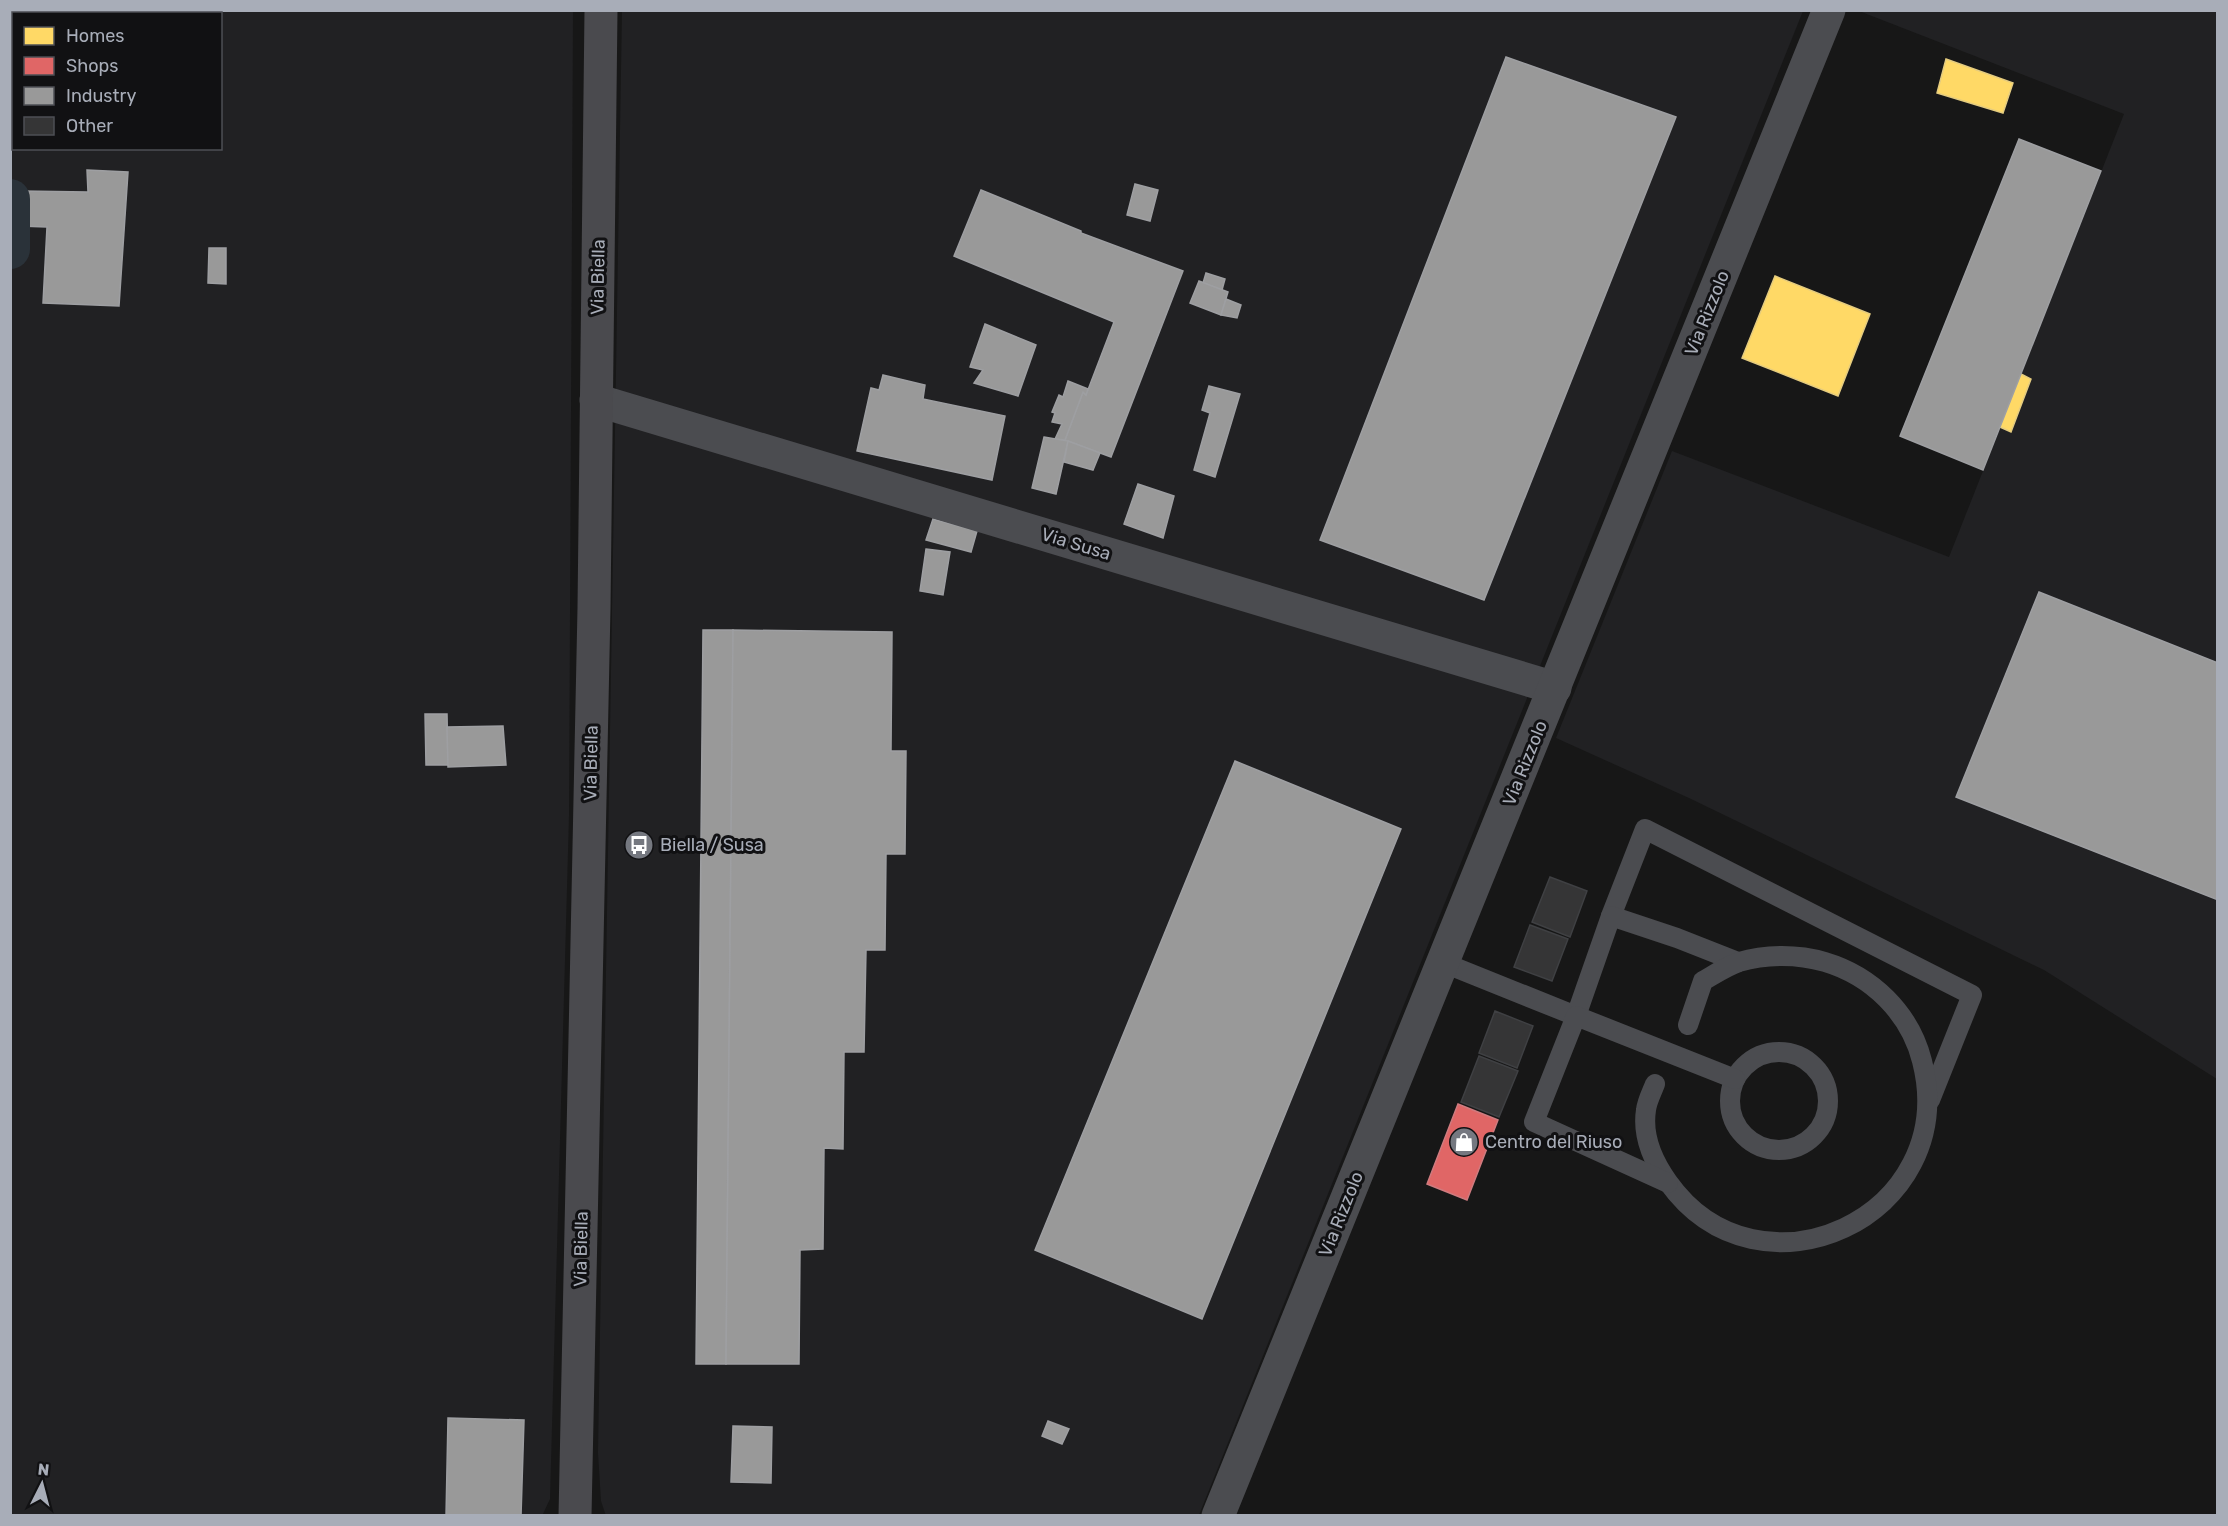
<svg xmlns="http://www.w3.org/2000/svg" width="2228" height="1526" viewBox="0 0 2228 1526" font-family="Rubik,sans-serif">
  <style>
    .built { fill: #212123; fill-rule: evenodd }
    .homes { fill: #ffd966; stroke: #e5cc7f; stroke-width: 1.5 }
    .shops { fill: #e06666; stroke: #cf7b7f; stroke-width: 1.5 }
    .industry { fill: #999; stroke: #9e9fa2; stroke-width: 1.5 }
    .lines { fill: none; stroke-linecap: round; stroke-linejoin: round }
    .canal { stroke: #2a3239; stroke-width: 40 }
    .building { fill: #353536; stroke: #3f4043; stroke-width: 1.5 }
    .service { stroke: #4b4c50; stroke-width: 20 }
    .minor { stroke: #4b4c50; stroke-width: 33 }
    .secondary { stroke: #4a4a4e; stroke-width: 33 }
    .labels { text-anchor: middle; stroke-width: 6; stroke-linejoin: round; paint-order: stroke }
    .street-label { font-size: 18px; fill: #a8adb8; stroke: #111113 }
    .poi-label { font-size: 18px; fill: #a8adb8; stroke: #111113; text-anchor: start }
  </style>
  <rect width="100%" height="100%" fill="#171717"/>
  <!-- built -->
  <g class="built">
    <path d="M11,11H573L569,816L550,1499L542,1516L11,1515ZM14,14H220V148H14Z"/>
    <polygon points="622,11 1803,11 1199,1515 606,1516 601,1501 598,1453"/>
    <polygon points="1859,11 2217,11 2217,1079 2044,970 1689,798 1556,738 1672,451 1949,557 2124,114"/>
  </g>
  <!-- homes -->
  <g class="homes">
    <polygon points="1946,59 2013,83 2003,113 1937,93"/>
    <polygon points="1775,276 1870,314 1838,396 1742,358"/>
    <polygon points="2021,374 2031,379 2011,432 2000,427"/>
  </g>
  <!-- shops -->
  <polygon class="shops" points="1458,1104 1498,1120 1467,1200 1427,1184"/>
  <!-- industry -->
  <g class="industry">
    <polygon points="1506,57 1676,117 1484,600 1320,540"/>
    <polygon points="2019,139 2101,171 1983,470 1900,436"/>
    <polygon points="87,170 128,172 119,306 43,303 47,227 19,226 22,191 88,192"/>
    <polygon points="1135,184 1158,190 1150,221 1127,215"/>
    <polygon points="981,190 1081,231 1081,233 1183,271 1111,457 1065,440 1083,392 1086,395 1114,322 954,256"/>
    <polygon points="209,248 226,248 226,284 208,283"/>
    <polygon points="1206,273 1225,279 1222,290 1203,283"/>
    <polygon points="1199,281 1228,292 1221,315 1190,303"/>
    <polygon points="1226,299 1241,305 1237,318 1221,315"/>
    <polygon points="985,324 1036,345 1018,396 974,383 983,370 970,367"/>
    <polygon points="883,375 925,385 923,399 1005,416 992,480 857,451 871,388 879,390"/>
    <polygon points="1068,381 1088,389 1086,395 1083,392 1065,440 1055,439 1062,424 1052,422 1055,413 1052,412 1059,395 1063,397"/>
    <polygon points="1209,386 1240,394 1215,477 1194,470 1210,413 1202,410"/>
    <polygon points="1044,437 1068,441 1056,494 1032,488"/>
    <polygon points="1068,441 1100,453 1093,470 1064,462"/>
    <polygon points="1138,484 1174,496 1163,538 1124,524"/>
    <polygon points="933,519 977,531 971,552 926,540"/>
    <polygon points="926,549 950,552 943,595 920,591"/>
    <polygon points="2039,592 2218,663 2218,900 1956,797"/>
    <polygon points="703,630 733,630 726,1364 696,1364"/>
    <polygon points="733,630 892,632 891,751 906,751 905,854 886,854 885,950 866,950 864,1052 844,1052 843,1149 824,1148 823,1249 800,1250 799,1364 726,1364"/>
    <polygon points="425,714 447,714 448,765 426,765"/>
    <polygon points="503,726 506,765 448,767 447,727"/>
    <polygon points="1235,761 1401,829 1202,1319 1035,1250"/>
    <polygon points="448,1418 524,1420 521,1516 446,1516"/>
    <polygon points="1048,1421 1069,1429 1062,1444 1042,1436"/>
    <polygon points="733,1426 772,1427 771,1483 731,1482"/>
  </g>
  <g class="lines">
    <!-- canal -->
    <polyline class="canal" points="10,199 10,249"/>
  </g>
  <!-- building -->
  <g class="building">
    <polygon points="1550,877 1587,891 1570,937 1532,922"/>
    <polygon points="1530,925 1568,939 1552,981 1514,967"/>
    <polygon points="1495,1011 1533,1026 1517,1068 1479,1053"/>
    <polygon points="1479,1056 1518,1071 1499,1117 1461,1102"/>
  </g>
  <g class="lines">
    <!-- service -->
    <g class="service">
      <polyline points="1611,916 1645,829 1972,995 1930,1100"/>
      <polyline points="1444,963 1576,1016 1611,916 1677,938 1738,962"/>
      <circle cx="1779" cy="1101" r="49"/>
      <path d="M1655,1084C1652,1092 1647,1101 1646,1110C1642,1136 1653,1161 1668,1182C1759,1310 1962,1217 1922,1061C1910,1013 1872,976 1825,962C1798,954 1766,954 1739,962C1727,966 1715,974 1703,981L1688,1025"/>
      <polyline points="1668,1183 1534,1122 1576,1016 1735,1079"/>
    </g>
    <!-- minor -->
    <g class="minor">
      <polyline points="596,400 1555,688"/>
      <polyline points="1218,1516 1829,10"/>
    </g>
    <!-- secondary -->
    <polyline class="secondary" points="575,1516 594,608 601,10"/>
  </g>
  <!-- icons -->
  <defs>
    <g id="bus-disc" transform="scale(1.5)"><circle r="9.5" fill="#757880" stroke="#111113"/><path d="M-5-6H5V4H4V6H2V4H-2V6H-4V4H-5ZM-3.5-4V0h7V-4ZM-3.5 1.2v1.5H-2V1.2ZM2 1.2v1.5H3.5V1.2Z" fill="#fff"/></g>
    <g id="shop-disc" transform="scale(1.5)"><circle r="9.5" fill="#757880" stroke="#111113"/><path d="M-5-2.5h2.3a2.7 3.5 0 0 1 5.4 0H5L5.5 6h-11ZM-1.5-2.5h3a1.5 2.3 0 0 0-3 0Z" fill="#fff"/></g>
  </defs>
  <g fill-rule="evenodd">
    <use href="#bus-disc" x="639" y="845"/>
    <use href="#shop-disc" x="1464" y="1142"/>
  </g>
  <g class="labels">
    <!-- street labels -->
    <g class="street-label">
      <text transform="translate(598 277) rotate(-89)" y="6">Via Biella</text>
      <text transform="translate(1707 313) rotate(-68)" y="6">Via Rizzolo</text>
      <text transform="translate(1076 544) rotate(17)" y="6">Via Susa</text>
      <text transform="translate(591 763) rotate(-89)" y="6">Via Biella</text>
      <text transform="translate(1525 763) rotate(-68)" y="6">Via Rizzolo</text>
      <text transform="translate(1341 1214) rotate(-68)" y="6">Via Rizzolo</text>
      <text transform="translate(581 1249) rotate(-89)" y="6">Via Biella</text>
    </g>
    <!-- poi labels -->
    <g class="poi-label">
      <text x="660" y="851">Biella / Susa</text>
      <text x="1485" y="1148">Centro del Riuso</text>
    </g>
  </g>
  <!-- border -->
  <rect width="2228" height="1526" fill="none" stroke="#a8adb8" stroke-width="24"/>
  <!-- legend -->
  <rect x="12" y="12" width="210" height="138" fill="#111113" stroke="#4d4f55" stroke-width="1.5"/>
  <rect x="24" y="27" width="30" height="18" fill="#ffd966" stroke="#4d4f55" stroke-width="1.5"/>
  <text x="66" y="42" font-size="18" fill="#a8adb8">Homes</text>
  <rect x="24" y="57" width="30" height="18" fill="#e06666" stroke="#4d4f55" stroke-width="1.5"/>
  <text x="66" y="72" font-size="18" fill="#a8adb8">Shops</text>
  <rect x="24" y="87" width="30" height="18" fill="#999999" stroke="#4d4f55" stroke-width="1.5"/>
  <text x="66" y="102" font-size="18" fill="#a8adb8">Industry</text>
  <rect x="24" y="117" width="30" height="18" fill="#353536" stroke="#4d4f55" stroke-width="1.5"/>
  <text x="66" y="132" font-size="18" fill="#a8adb8">Other</text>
  <!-- north arrow -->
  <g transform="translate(42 1484) rotate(6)" stroke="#111113" stroke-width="4.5" paint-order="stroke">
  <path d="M0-4.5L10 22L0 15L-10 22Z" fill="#a8adb8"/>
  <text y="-9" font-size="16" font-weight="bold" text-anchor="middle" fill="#a8adb8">N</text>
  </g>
</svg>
